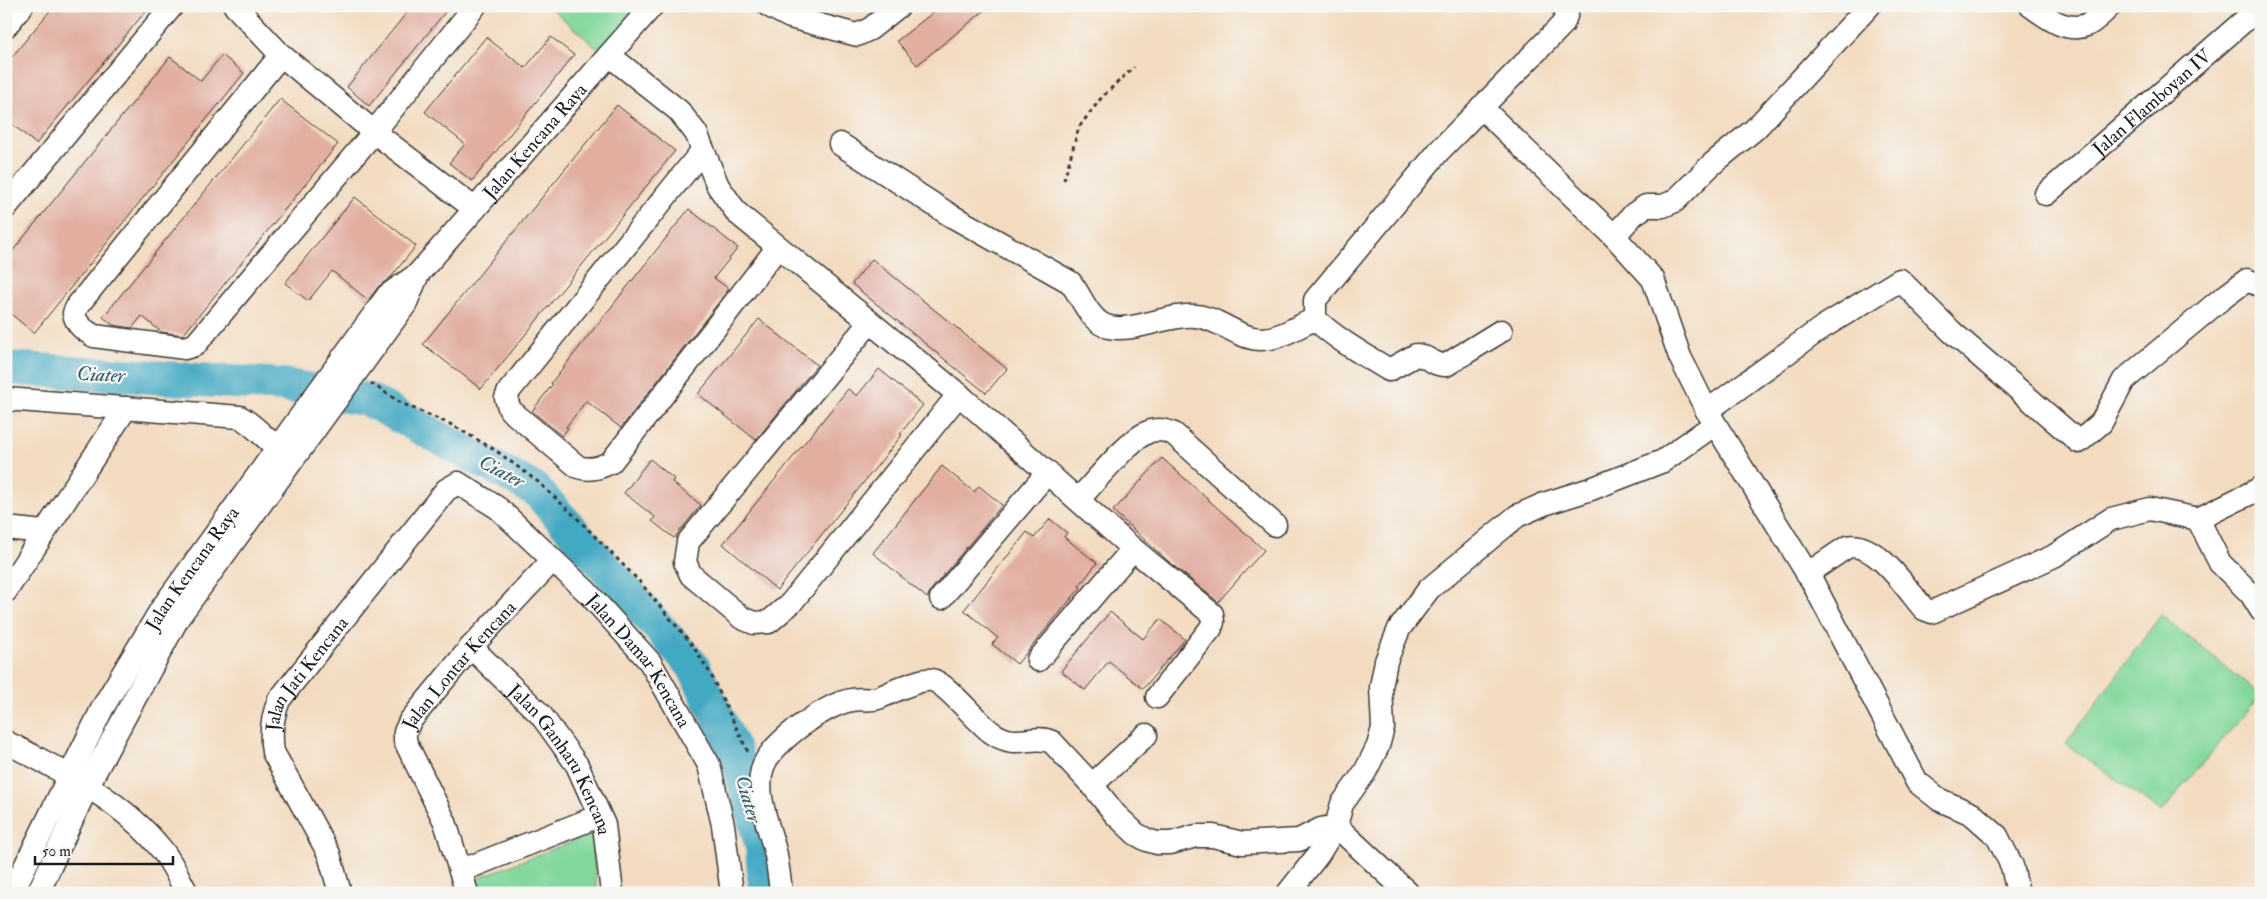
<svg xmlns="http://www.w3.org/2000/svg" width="2267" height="899" viewBox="0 0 2267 899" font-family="'IM FELL Double Pica',serif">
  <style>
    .green { fill: #82d89c; stroke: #4f7a5c }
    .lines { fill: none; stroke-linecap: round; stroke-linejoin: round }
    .river { stroke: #43a9c3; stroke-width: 34 }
    .building { fill: #e1aea0 }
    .minor-casing { stroke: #3c3934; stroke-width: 25 }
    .path { stroke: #3c3934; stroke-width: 3; stroke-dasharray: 4 4; stroke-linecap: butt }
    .minor { stroke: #fff; stroke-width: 22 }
    .labels { text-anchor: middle; stroke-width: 4.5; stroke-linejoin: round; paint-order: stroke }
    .street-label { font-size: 19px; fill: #1c1c1c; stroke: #f6f6f2 }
    .water-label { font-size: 20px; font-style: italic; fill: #2e5b67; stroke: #f6f6f2 }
  </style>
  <rect width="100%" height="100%" fill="#f6f6f2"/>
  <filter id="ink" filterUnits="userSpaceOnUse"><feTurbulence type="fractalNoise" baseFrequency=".02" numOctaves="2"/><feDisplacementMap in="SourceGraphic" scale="10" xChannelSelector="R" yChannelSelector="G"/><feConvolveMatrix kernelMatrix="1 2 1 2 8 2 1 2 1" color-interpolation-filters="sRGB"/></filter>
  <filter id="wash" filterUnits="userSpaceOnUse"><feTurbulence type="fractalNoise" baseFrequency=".0096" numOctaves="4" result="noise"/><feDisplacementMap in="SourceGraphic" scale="20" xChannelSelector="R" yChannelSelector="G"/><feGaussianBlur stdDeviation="1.12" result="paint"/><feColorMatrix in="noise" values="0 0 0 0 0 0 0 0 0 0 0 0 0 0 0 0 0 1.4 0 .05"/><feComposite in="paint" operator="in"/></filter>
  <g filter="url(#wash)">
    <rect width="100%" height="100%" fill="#f3dbbf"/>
    <!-- green -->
    <g class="green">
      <polygon points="549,6 639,6 602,53"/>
      <polygon points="2161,615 2261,695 2161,812 2066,744"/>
      <polygon points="592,834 597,893 478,893 475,879"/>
    </g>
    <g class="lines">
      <!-- river -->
      <polyline class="river" points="6,368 283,385 369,400 536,490 693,666 735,752 762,847 765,893"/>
    </g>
    <g id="blocks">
      <!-- building -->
      <g class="building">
        <polygon points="54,6 150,6 36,144 6,119 6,64"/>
        <polygon points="412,6 450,6 369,106 347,87"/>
        <polygon points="941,6 990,6 917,65 897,41"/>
        <polygon points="486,37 525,68 551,37 574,55 472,181 449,163 465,144 425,112"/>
        <polygon points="222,55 244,73 34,333 6,310 6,259 170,57 201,81"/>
        <polygon points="280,99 338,144 183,335 161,332 142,316 132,328 113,325 103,317"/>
        <polygon points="617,105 675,151 481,389 423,344"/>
        <polygon points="355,197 416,246 391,277 378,287 368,300 332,271 308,301 285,283"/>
        <polygon points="689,209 738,248 714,278 729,289 621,428 586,401 566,427 568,428 562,436 532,411 553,384 551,383"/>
        <polygon points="872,259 1007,369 986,393 852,284"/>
        <polygon points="759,319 817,365 756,440 698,394"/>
        <polygon points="879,369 923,405 900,434 902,435 777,590 723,544 848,389 857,396"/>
        <polygon points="1162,458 1264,550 1218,602 1168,561 1113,511"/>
        <polygon points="650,459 674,479 672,482 701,505 674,538 652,521 655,517 624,493"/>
        <polygon points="942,466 974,492 979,486 1002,505 931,590 927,598 873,553"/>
        <polygon points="1050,519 1067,533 1064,537 1097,563 1079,586 1081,587 1017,664 992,644 998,638 964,610 1027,532 1034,538"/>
        <polygon points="1110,612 1143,639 1160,619 1185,639 1143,689 1109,661 1085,690 1061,671"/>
      </g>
    </g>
  </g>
  <g filter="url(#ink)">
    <use href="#blocks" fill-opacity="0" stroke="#3c3934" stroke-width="1"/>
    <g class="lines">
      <!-- minor casing -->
      <g class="minor-casing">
        <g id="minor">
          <polyline points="235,6 281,55 374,132 475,209"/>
          <polyline points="769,6 790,17 857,35 870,29 899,6"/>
          <path d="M2031,6C2048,18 2067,34 2089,24C2096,20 2104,12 2110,6"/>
          <polyline points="6,26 22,6"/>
          <path d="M281,55L78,305L74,313C76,325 84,330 94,336L185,348L195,345L374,132L475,6"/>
          <polyline points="609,55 679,111 696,133 718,186 737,213 964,399 1133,549 1212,614 1213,622 1211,628 1157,697"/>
          <polyline points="1481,107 1614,236 1653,279 1680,357 1707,411 1812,581 1917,782 1940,800 1972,814 1997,836 2012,866 2018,893"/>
          <path d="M840,144L950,215L1070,282C1082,296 1089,322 1109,327C1135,333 1169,313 1196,316C1219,318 1239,339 1261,339C1280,339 1298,326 1315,319"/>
          <path d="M703,150L509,391L506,398L510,410L578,467C590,471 600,468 611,462L778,247"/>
          <path id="s1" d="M2046,194L2261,6"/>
          <polyline points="6,207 172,6"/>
          <polyline points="1614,236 1634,214 1646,206 1663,206 1675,201 1711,165 1755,129 1869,6"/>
          <polyline points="870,322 688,542 685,562 691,575 742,618 754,623 769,622 791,603 959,394"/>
          <path d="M1501,331L1446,365C1434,366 1427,355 1416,355L1389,370C1363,354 1336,339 1315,319V300L1439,151L1563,24L1567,13L1563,6"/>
          <path d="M6,399L240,417C259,428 271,446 290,457"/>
          <polyline points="1707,411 1823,327 1900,280 1952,332 2079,442 2101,423 2124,380 2220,300 2247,280 2261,286"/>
          <path d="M1079,499C1096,481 1127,441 1148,432C1157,428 1165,430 1174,434L1275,525"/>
          <polyline points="2198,519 2220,563 2251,594 2261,610"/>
          <polyline points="6,528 43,532"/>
          <path d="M1807,574L1847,547C1875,539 1908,591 1924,609L1932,612L2054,556L2111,519L2150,509L2198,519L2261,488"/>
          <polyline points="6,591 126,408"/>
          <polyline points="941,598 1048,472"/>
          <path id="s2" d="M471,647L541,715L577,765L604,825L612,893"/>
          <polyline points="1038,660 1133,549"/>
          <path d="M6,742C62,771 121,799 162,850C172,862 179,879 187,893"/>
          <polyline points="1092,785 1146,735"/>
          <polyline points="460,871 599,816"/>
          <path id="s3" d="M12,893L103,707L162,608L388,295L418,274L652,6"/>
          <polyline points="38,893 88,785 178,618 405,305 418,274"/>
          <path id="s4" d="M340,893L329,854L273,752C270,733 272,717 279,700L446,490L458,483L498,508L587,592L650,662L709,765L723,825L732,893"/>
          <path id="s5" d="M467,893L445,822L405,741V732L410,721L471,647L552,561"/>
          <path d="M781,893C780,880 778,868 776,855C770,829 755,797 762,770C768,744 827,703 852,700C861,698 869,701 878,698C891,693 919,678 932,680C946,683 976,721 991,732C1017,751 1032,733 1052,742L1092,785L1115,814L1136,834L1147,840L1157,843H1171L1196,836H1213L1242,843L1299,840L1321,829L1336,826L1408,893"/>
          <polyline points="1288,893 1318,855 1336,826 1342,804 1365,772 1378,746 1383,728 1381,687 1386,661 1399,629 1429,589 1517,516 1544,504 1591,489 1663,461 1715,424"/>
        </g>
      </g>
      <!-- path -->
      <g class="path">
        <polyline points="1064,180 1079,127 1102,97 1134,67"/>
        <polyline points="371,383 401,403 450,424 495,450 537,481 577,518 639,581 693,646 710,673 748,752"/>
      </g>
      <!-- minor -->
      <use href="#minor" class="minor"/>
    </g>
  </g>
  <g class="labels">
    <!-- street labels -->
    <g class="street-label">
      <text dy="7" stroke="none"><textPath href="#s1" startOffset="140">Jalan Flamboyan IV</textPath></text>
      <text dy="7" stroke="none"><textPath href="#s3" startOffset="922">Jalan Kencana Raya</textPath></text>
      <text dy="7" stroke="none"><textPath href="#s3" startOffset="372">Jalan Kencana Raya</textPath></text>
      <text dy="7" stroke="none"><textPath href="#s4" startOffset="748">Jalan Damar Kencana</textPath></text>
      <text dy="7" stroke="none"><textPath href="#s5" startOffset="260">Jalan Lontar Kencana</textPath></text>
      <text dy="7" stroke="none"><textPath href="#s4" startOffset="246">Jalan Jati Kencana</textPath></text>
      <text dy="7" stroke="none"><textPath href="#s2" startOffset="146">Jalan Ganharu Kencana</textPath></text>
    </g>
    <!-- water labels -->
    <g class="water-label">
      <text transform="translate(101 374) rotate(3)" y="7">Ciater</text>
      <text transform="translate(502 471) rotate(28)" y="7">Ciater</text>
      <text transform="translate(749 799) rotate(74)" y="7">Ciater</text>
    </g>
  </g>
  <!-- margin -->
  <rect width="2267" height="899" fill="none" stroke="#f6f6f2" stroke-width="25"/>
  <!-- scale -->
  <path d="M35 856v8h138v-8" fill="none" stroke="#1c1c1c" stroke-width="2.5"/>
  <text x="42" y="856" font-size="15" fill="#1c1c1c" stroke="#f6f6f2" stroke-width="4" paint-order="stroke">50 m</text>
</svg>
